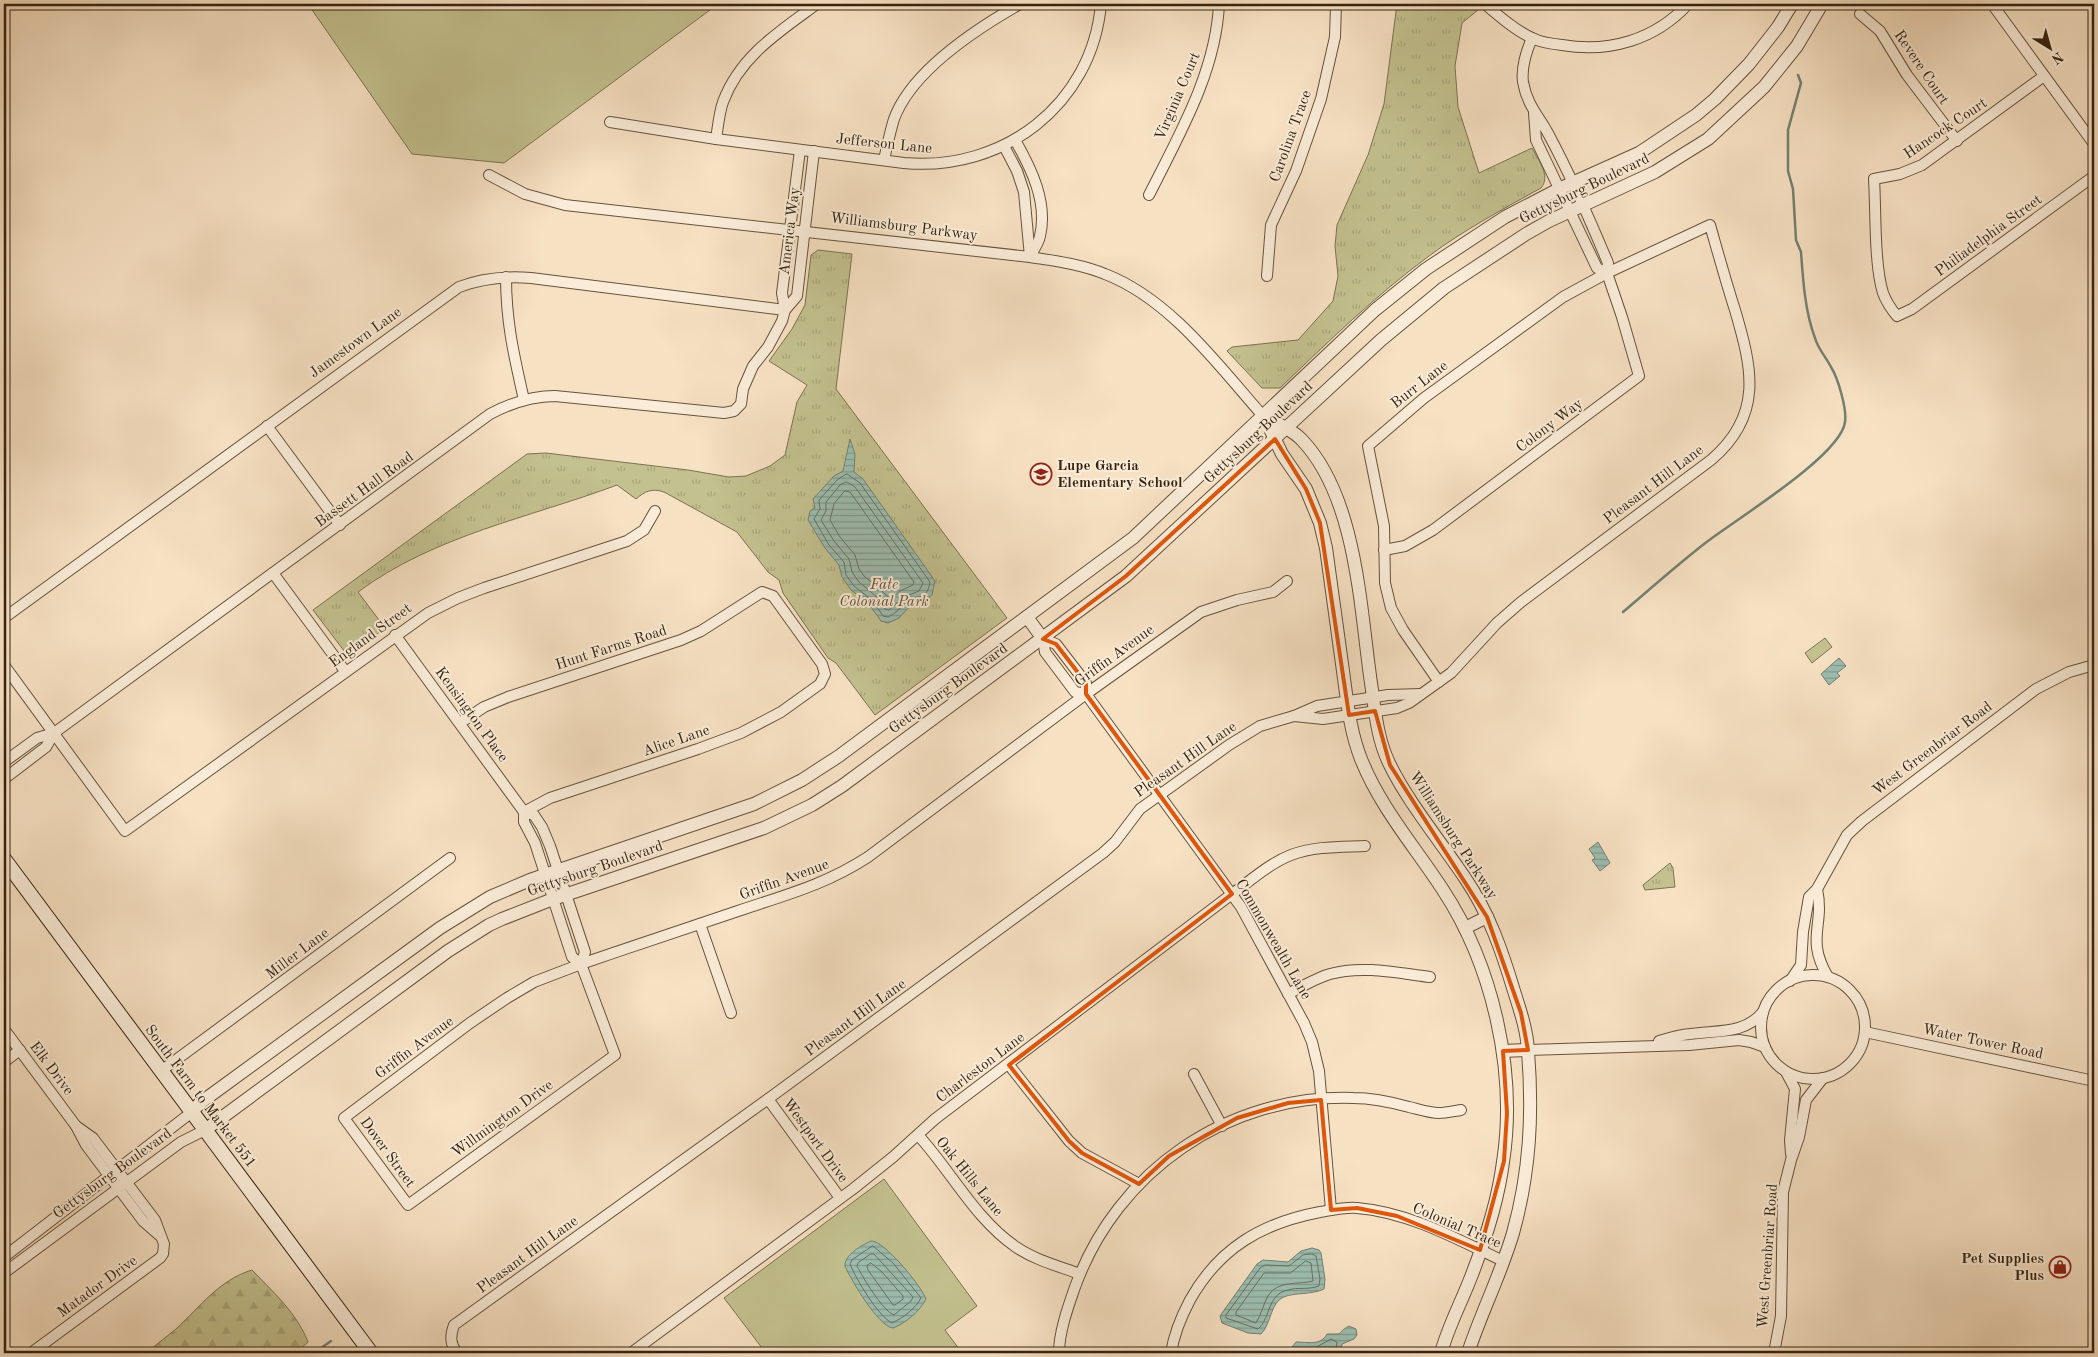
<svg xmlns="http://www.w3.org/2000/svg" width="2098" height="1357" viewBox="0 0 2098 1357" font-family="'Old Standard TT',serif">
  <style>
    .grass { fill: #c3c18f; stroke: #7c7250 }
    .forest { fill: url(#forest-firs); stroke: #7c7250 }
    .park { fill: url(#park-tufts); stroke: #7c7250 }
    .water { fill: url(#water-rules); stroke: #738071 }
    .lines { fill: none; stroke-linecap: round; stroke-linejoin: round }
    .shore { stroke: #697060; stroke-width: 1 }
    .stream { stroke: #738071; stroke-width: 2.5 }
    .minor-casing { stroke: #66523d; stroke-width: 12 }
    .tertiary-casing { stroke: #66523d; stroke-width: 14 }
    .secondary-casing { stroke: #352310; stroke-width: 16 }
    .minor { stroke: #faecd8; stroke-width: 10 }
    .tertiary { stroke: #faecd8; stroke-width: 12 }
    .secondary { stroke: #faecd8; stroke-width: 14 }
    .marked { fill: none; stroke: #df560c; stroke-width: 4; stroke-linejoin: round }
    .labels { text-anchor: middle; stroke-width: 4; stroke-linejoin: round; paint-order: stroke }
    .street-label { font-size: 15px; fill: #352310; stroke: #faecd8 }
    .poi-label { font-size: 15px; font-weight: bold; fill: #352310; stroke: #faecd8; text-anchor: start }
    .park-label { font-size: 15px; font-style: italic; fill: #605236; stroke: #faecd8 }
  </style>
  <defs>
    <pattern id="forest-firs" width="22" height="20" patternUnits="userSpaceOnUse" patternTransform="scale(1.25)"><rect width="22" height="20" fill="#c3c18f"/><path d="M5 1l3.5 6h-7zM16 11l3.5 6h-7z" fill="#a8a67a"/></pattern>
    <pattern id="park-tufts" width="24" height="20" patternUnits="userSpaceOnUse" patternTransform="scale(1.25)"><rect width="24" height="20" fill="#c3c18f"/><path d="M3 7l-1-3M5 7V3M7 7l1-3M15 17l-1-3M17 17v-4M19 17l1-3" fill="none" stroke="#a8a67a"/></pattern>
    <pattern id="water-rules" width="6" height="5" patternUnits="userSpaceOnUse" patternTransform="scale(1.25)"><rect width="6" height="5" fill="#9dbeb1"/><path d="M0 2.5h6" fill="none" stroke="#819a8f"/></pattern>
  </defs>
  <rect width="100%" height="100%" fill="#f7e1c3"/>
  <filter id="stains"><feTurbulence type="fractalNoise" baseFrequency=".004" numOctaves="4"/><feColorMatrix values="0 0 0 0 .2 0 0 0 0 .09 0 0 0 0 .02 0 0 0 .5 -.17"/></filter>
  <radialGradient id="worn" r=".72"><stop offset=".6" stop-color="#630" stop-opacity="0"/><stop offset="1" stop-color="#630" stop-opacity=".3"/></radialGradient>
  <!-- grass -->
  <g class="grass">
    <polygon points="308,4 718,4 504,163 412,154"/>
    <polygon points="1825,638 1832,647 1812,663 1805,653"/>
    <polygon points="884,1179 977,1306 945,1330 962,1353 755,1353 762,1348 724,1298"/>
  </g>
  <!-- forest -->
  <path class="forest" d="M252,1270C273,1292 297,1313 308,1342L296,1353H146C156,1345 166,1337 176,1329C201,1306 219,1280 252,1270Z"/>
  <!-- park -->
  <g class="park">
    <path d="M1397,4H1473L1478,10L1462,23L1455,66L1458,107L1479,173L1532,148C1539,161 1551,176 1541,188C1503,209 1464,230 1429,256C1376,295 1328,342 1280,388H1262L1227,351L1232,347L1298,340L1333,301L1338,276L1335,246L1337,225L1368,155L1384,104Z"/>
    <path d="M818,250L852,254L836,389L1007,618L875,715L836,663L828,658L783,593L779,580L768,572L737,532L664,492C652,488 645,491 636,499L617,485C529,518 435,535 358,592L385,628L348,656L313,610L527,454L546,453L688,470L729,477L746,476L770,466L785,455L797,402L807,385L769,361L792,329L805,305L811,255Z"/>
    <polygon points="1670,863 1673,868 1675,887 1645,890 1643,885"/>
  </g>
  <!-- water -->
  <g class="water">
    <polygon points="850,439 855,454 854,472 863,479 935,581 932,595 925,601 910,606 899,618 888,623 881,621 869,604 851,590 842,577 839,565 825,548 808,520 810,511 815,508 813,499 834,476 843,471"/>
    <polygon points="1839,658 1846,666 1837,673 1840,676 1829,685 1821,674"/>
    <polygon points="1598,842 1610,863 1600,871 1592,860 1595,858 1589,849"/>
    <path d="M871,1241C884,1240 922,1287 926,1299C920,1311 906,1323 893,1328C878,1326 851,1280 845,1266C844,1255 862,1245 871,1241Z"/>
    <path d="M1312,1248L1319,1250L1321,1253L1325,1279L1324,1289C1310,1296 1289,1291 1279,1300C1270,1309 1270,1325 1261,1334L1248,1333L1222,1323L1220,1316L1222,1313L1257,1264L1263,1260L1288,1262L1301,1251Z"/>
    <path d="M1349,1326L1356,1329L1357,1335L1354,1339L1342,1344L1341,1353H1290L1289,1351L1296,1342C1307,1342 1321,1346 1327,1334C1348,1334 1334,1334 1349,1326Z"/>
  </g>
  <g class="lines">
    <!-- shore -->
    <g class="shore">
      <path d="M847,474L860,483L930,582C927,600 920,594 907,602C900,607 896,614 888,617L883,616L873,601L854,586L846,575L844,562L829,545L814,519L820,509L819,500L837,480Z"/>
      <polygon points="847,482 855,487 923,583 919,591 904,597 889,610 885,609 877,597 859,582 852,572 849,559 834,541 821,520 826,511 826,502 840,485"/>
      <polygon points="845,491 850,492 914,582 913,585 900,591 891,599 864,576 859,569 855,555 840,537 830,520 834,504"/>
      <path d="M873,1246L893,1263L921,1298C916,1308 903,1318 892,1323C878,1316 856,1279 850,1264L852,1260Z"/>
      <path d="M871,1254H874L913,1297L911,1301L894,1315C883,1311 863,1278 857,1266L858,1263Z"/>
      <path d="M1312,1254L1316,1256L1320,1279L1319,1286C1308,1290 1298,1287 1288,1290C1267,1294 1271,1318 1258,1329L1226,1318V1315L1260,1268L1265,1265L1289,1266L1303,1255Z"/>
      <path d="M1306,1261L1311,1263L1313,1281C1297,1285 1278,1280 1268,1296C1263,1305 1261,1315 1256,1323L1236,1315V1312L1264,1273H1290Z"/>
      <polygon points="871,1263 882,1272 903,1296 903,1299 895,1305 893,1305 868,1270 867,1266"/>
      <polyline points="1294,1353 1298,1347 1313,1349 1331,1339 1337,1342 1336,1353"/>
    </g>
    <!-- stream -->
    <g class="stream">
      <path d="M1623,612C1650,589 1676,566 1704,544C1733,521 1841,456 1845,422C1847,409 1838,378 1831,367C1826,357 1818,349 1815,338C1805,312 1803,280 1801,252L1796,240L1793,189L1788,171V130L1801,83L1798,75"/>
      <polyline points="314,1353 331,1341"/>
    </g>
    <!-- minor casing -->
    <g class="minor-casing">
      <g id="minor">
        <path d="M1485,4C1499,16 1515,30 1532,38C1540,42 1552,44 1562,45C1609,53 1655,40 1688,4"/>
        <polyline points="1992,4 2094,144"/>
        <polyline points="1860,14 1880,31 1907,75 1957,141"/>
        <path d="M2044,76L1922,165L1900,174L1874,179C1876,210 1874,264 1883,293C1886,301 1891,309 1897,316L1912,309L2094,176"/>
        <polyline points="1534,113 1536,140 1597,268 1607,273"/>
        <path d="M610,122L716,139L904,163C1003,172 1092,105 1101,4"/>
        <path d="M716,139C718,127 719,113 723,102C740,56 780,31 817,4"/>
        <path d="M1015,140C1031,168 1048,202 1040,236C1039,243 1033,250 1030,257"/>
        <polyline points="1004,146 1017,171 1024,192 1030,257"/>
        <path d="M884,160C887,146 890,132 894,119C912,70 976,29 1020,4"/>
        <path d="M489,175L525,194L565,205L1030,257C1055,261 1081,264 1105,274C1170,299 1218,365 1263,416"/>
        <path d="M1149,195C1179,135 1216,72 1219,4"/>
        <polyline points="1267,276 1271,225 1296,171 1321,99 1335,37 1336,4"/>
        <path d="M506,277C506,322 514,356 524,400"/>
        <polyline points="785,310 782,293 800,150"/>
        <polyline points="267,426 340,525"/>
        <path d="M1384,550L1405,546L1433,530L1639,376L1622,317L1607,273L1608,263C1590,220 1572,178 1550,137C1540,117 1527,106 1523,82C1521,67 1526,52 1532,38"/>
        <polyline points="273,573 345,671"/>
        <path d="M4,618L459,287C482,278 505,276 531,278L785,310"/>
        <path d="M395,635L524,812V822L535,843L572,957L581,964L615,1055L408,1205L344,1118L470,1023L507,998L534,982L581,964C633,946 685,929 738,911C785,895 825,885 868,857L1086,694L1201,612L1237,600L1273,592L1287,581"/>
        <polyline points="4,665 125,831 428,613 458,598 484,588 627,541 644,530 655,511"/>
        <polyline points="1086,694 1075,692 1045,652 1043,639 1056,644 1086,683 1086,694 1241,907 1304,1023 1312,1042 1319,1071 1331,1210"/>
        <path d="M1294,716L1323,719L1397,708L1409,703L1451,673L1497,623L1521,602L1711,460C1764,415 1752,368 1735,310C1726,282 1718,253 1710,225L1607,273L1563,297L1424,398L1368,446L1384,526L1385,583L1391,608L1403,630L1439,682"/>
        <polyline points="460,723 484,707 508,697 681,640 701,631 762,592 773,596 822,664 825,674 820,684 781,712 741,733 698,749 550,798 524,812"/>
        <path d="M4,762L37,738L54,733L490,414C511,403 531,396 555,396L724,413L734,411L741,404L743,389L753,366L768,347L782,321L785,310L797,296L814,151"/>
        <polyline points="4,779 46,747 54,733"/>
        <polyline points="524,812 534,815 542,827 550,846 585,952 581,964"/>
        <path d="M1817,889C1825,926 1805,938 1828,977"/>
        <polyline points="700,924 731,1013"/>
        <circle cx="1813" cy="1027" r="52"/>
        <polyline points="1790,981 1801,965 1803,932 1809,897 1817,889 1847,835 1862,821 2036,689 2069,672 2094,665"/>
        <path d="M1288,994C1301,987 1316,978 1330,974C1361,965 1398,973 1430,977"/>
        <polyline points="4,1029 76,1126 86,1145 143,1221 159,1235"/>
        <polyline points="1865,1032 2094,1081"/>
        <path d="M1659,1041C1669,1038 1679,1035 1690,1034C1716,1030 1744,1035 1763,1012"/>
        <polyline points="1528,1050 1689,1045 1739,1040 1751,1042 1765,1047"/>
        <polyline points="4,1062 20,1050"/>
        <polyline points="1009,1065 1069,1141 1082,1153 1139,1184"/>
        <polyline points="161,1071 450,858"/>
        <polyline points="1786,1072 1795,1089 1790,1140 1791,1154"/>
        <polyline points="1194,1074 1222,1126"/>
        <polyline points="768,1099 840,1198"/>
        <path d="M918,1135C951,1171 975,1219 1016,1247C1035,1260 1058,1266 1080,1274"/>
        <polyline points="4,1257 192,1112"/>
        <polyline points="4,1273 181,1142 205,1130"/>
        <polyline points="31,1353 160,1258 163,1254 164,1244 155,1220 93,1138 76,1126"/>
        <path d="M457,1353C450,1344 450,1336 454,1325L768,1099L1103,853L1115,842L1140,809L1229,745L1260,726L1294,716L1317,706L1388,695L1421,694"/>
        <path d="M631,1353L853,1189L893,1157L935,1119L1232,894C1250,881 1270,863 1291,855C1315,846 1340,847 1365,846"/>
        <path d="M1059,1353C1059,1332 1068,1307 1075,1287C1117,1171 1228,1094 1353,1098C1371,1098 1391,1102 1409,1107C1418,1109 1429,1113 1439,1113C1446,1113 1454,1111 1461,1110"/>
        <path d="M1171,1353C1174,1334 1181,1317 1190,1300C1219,1248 1262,1223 1320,1212C1332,1210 1345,1207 1357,1208C1408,1212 1457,1239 1503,1261"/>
        <polyline points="1774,1353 1781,1316 1783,1192 1791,1160 1799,1137 1806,1100 1823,1078"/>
      </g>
    </g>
    <!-- tertiary casing -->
    <g class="tertiary-casing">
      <g id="tertiary">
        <path d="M1263,416C1276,423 1293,430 1302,440C1357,498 1360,608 1371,683C1375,710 1377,738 1389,763C1407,801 1441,842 1465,878C1489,913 1502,951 1514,991C1520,1010 1527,1030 1528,1051C1533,1114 1530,1172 1513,1233C1501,1274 1481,1313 1468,1353"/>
        <path d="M1271,431L1282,454L1306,489L1320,523L1326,548C1332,589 1337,630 1343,671C1347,701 1350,731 1361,759C1380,807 1415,847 1443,890C1493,966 1517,1072 1503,1162C1498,1201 1485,1241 1471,1277C1461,1303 1448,1327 1441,1353"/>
        <polyline points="1027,617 1043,639"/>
        <polyline points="1465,928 1487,917"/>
        <polyline points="1503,1051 1528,1050"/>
        <polyline points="192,1112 200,1103 440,928 490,897 530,880 754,804 802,780 839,756 1133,538 1375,310 1426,269 1505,217 1559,189 1639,153 1696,115 1715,99 1749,64 1778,27 1792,4"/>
        <polyline points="205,1130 448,951 489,925 502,919 553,899 764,828 812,805 842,786 1126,576 1381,340 1444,288 1526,234 1549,221 1655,172 1708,139 1764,87 1797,46 1822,4"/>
      </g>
    </g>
    <!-- secondary casing -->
    <g class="secondary-casing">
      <polyline id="secondary" points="4,859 371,1353"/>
    </g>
    <!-- minor -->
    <use href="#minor" class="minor"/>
    <!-- tertiary -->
    <use href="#tertiary" class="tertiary"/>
    <!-- secondary -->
    <use href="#secondary" class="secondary"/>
  </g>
  <!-- marked area -->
  <path class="marked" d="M1275,439L1306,489L1320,523L1349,715L1375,711L1390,765L1487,917L1521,1013L1528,1050L1503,1051L1507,1113L1504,1161L1480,1250L1397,1216L1357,1208L1331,1210L1321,1100L1288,1103L1237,1118L1169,1156L1139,1184L1082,1153L1069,1141L1009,1065L1232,894L1086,694V683L1056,644L1043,639L1126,576Z"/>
  <!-- icons -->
  <defs>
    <g id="school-ring" transform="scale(1.125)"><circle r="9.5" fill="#faecd8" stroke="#8f2418" stroke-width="1.5"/><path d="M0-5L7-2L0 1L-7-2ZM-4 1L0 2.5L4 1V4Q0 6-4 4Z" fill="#8f2418"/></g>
    <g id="shop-ring" transform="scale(1.125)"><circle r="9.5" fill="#faecd8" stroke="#8f2418" stroke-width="1.5"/><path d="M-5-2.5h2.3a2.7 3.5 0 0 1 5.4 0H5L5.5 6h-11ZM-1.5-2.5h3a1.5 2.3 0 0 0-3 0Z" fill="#8f2418"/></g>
  </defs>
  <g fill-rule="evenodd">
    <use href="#school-ring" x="1041" y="474"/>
    <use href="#shop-ring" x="2060" y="1267"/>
  </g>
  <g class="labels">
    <!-- street labels -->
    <g class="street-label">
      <text transform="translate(1922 67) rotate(56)" y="5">Revere Court</text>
      <text transform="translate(1177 96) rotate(-67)" y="5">Virginia Court</text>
      <text transform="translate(1945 128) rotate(-34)" y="5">Hancock Court</text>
      <text transform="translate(1290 136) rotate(-70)" y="5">Carolina Trace</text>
      <text transform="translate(884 143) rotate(6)" y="5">Jefferson Lane</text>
      <text transform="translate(1584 188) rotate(-26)" y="5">Gettysburg Boulevard</text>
      <text transform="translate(904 226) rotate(7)" y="5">Williamsburg Parkway</text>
      <text transform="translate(789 231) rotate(-83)" y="5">America Way</text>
      <text transform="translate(1988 235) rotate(-36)" y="5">Philiadelphia Street</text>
      <text transform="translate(355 342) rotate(-36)" y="5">Jamestown Lane</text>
      <text transform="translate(1419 384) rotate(-38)" y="5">Burr Lane</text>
      <text transform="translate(1549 425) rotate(-37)" y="5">Colony Way</text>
      <text transform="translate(1258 432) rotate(-43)" y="5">Gettysburg Boulevard</text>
      <text transform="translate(1653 484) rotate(-37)" y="5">Pleasant Hill Lane</text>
      <text transform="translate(364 489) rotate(-36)" y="5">Bassett Hall Road</text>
      <text transform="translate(370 635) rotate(-36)" y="5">England Street</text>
      <text transform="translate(611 647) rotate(-18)" y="5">Hunt Farms Road</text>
      <text transform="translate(1114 655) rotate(-36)" y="5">Griffin Avenue</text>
      <text transform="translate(948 688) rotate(-36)" y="5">Gettysburg Boulevard</text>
      <text transform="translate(472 714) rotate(54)" y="5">Kensington Place</text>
      <text transform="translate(676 740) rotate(-19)" y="5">Alice Lane</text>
      <text transform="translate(1932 748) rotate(-37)" y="5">West Greenbriar Road</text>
      <text transform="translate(1185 759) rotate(-35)" y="5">Pleasant Hill Lane</text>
      <text transform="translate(1454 835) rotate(57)" y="5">Williamsburg Parkway</text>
      <text transform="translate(595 868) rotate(-19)" y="5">Gettysburg Boulevard</text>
      <text transform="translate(784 879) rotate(-20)" y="5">Griffin Avenue</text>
      <text transform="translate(1274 939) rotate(60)" y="5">Commonwealth Lane</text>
      <text transform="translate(297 953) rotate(-37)" y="5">Miller Lane</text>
      <text transform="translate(855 1017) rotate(-36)" y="5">Pleasant Hill Lane</text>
      <text transform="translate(1983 1041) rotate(12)" y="5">Water Tower Road</text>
      <text transform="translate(414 1047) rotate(-37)" y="5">Griffin Avenue</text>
      <text transform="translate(980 1067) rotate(-37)" y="5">Charleston Lane</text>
      <text transform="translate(52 1068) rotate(53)" y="5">Elk Drive</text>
      <text transform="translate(201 1096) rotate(53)" y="5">South Farm to Market 551</text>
      <text transform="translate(502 1118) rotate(-36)" y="5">Willmington Drive</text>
      <text transform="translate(816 1140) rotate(54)" y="5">Westport Drive</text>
      <text transform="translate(388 1152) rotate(54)" y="5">Dover Street</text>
      <text transform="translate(112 1173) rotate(-36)" y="5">Gettysburg Boulevard</text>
      <text transform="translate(970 1176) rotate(51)" y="5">Oak Hills Lane</text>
      <text transform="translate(1457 1225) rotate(23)" y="5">Colonial Trace</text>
      <text transform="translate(527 1254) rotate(-36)" y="5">Pleasant Hill Lane</text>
      <text transform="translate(1767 1256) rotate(-86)" y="5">West Greenbriar Road</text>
      <text transform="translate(97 1286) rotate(-36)" y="5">Matador Drive</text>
    </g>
    <!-- poi labels -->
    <g class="poi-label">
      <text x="1057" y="470">Lupe Garcia<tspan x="1057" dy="17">Elementary School</tspan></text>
      <text x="2044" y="1263" text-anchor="end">Pet Supplies<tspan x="2044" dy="17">Plus</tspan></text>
    </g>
    <!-- park labels -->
    <g class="park-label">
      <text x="884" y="589">Fate<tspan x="884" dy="17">Colonial Park</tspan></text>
    </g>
  </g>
  <!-- margin -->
  <rect width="2098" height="1357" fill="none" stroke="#f7e1c3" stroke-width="20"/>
  <rect x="5" y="5" width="2088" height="1347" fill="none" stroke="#352310" stroke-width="2.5"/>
  <rect x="10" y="10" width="2078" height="1337" fill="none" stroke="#352310"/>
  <!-- north arrow -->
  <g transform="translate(2050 48) rotate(143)" stroke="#faecd8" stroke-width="4" paint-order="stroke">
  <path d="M0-4L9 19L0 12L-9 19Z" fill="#352310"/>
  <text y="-8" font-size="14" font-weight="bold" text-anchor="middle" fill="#352310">N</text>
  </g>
  <rect width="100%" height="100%" filter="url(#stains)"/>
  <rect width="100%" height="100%" fill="url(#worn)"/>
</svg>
